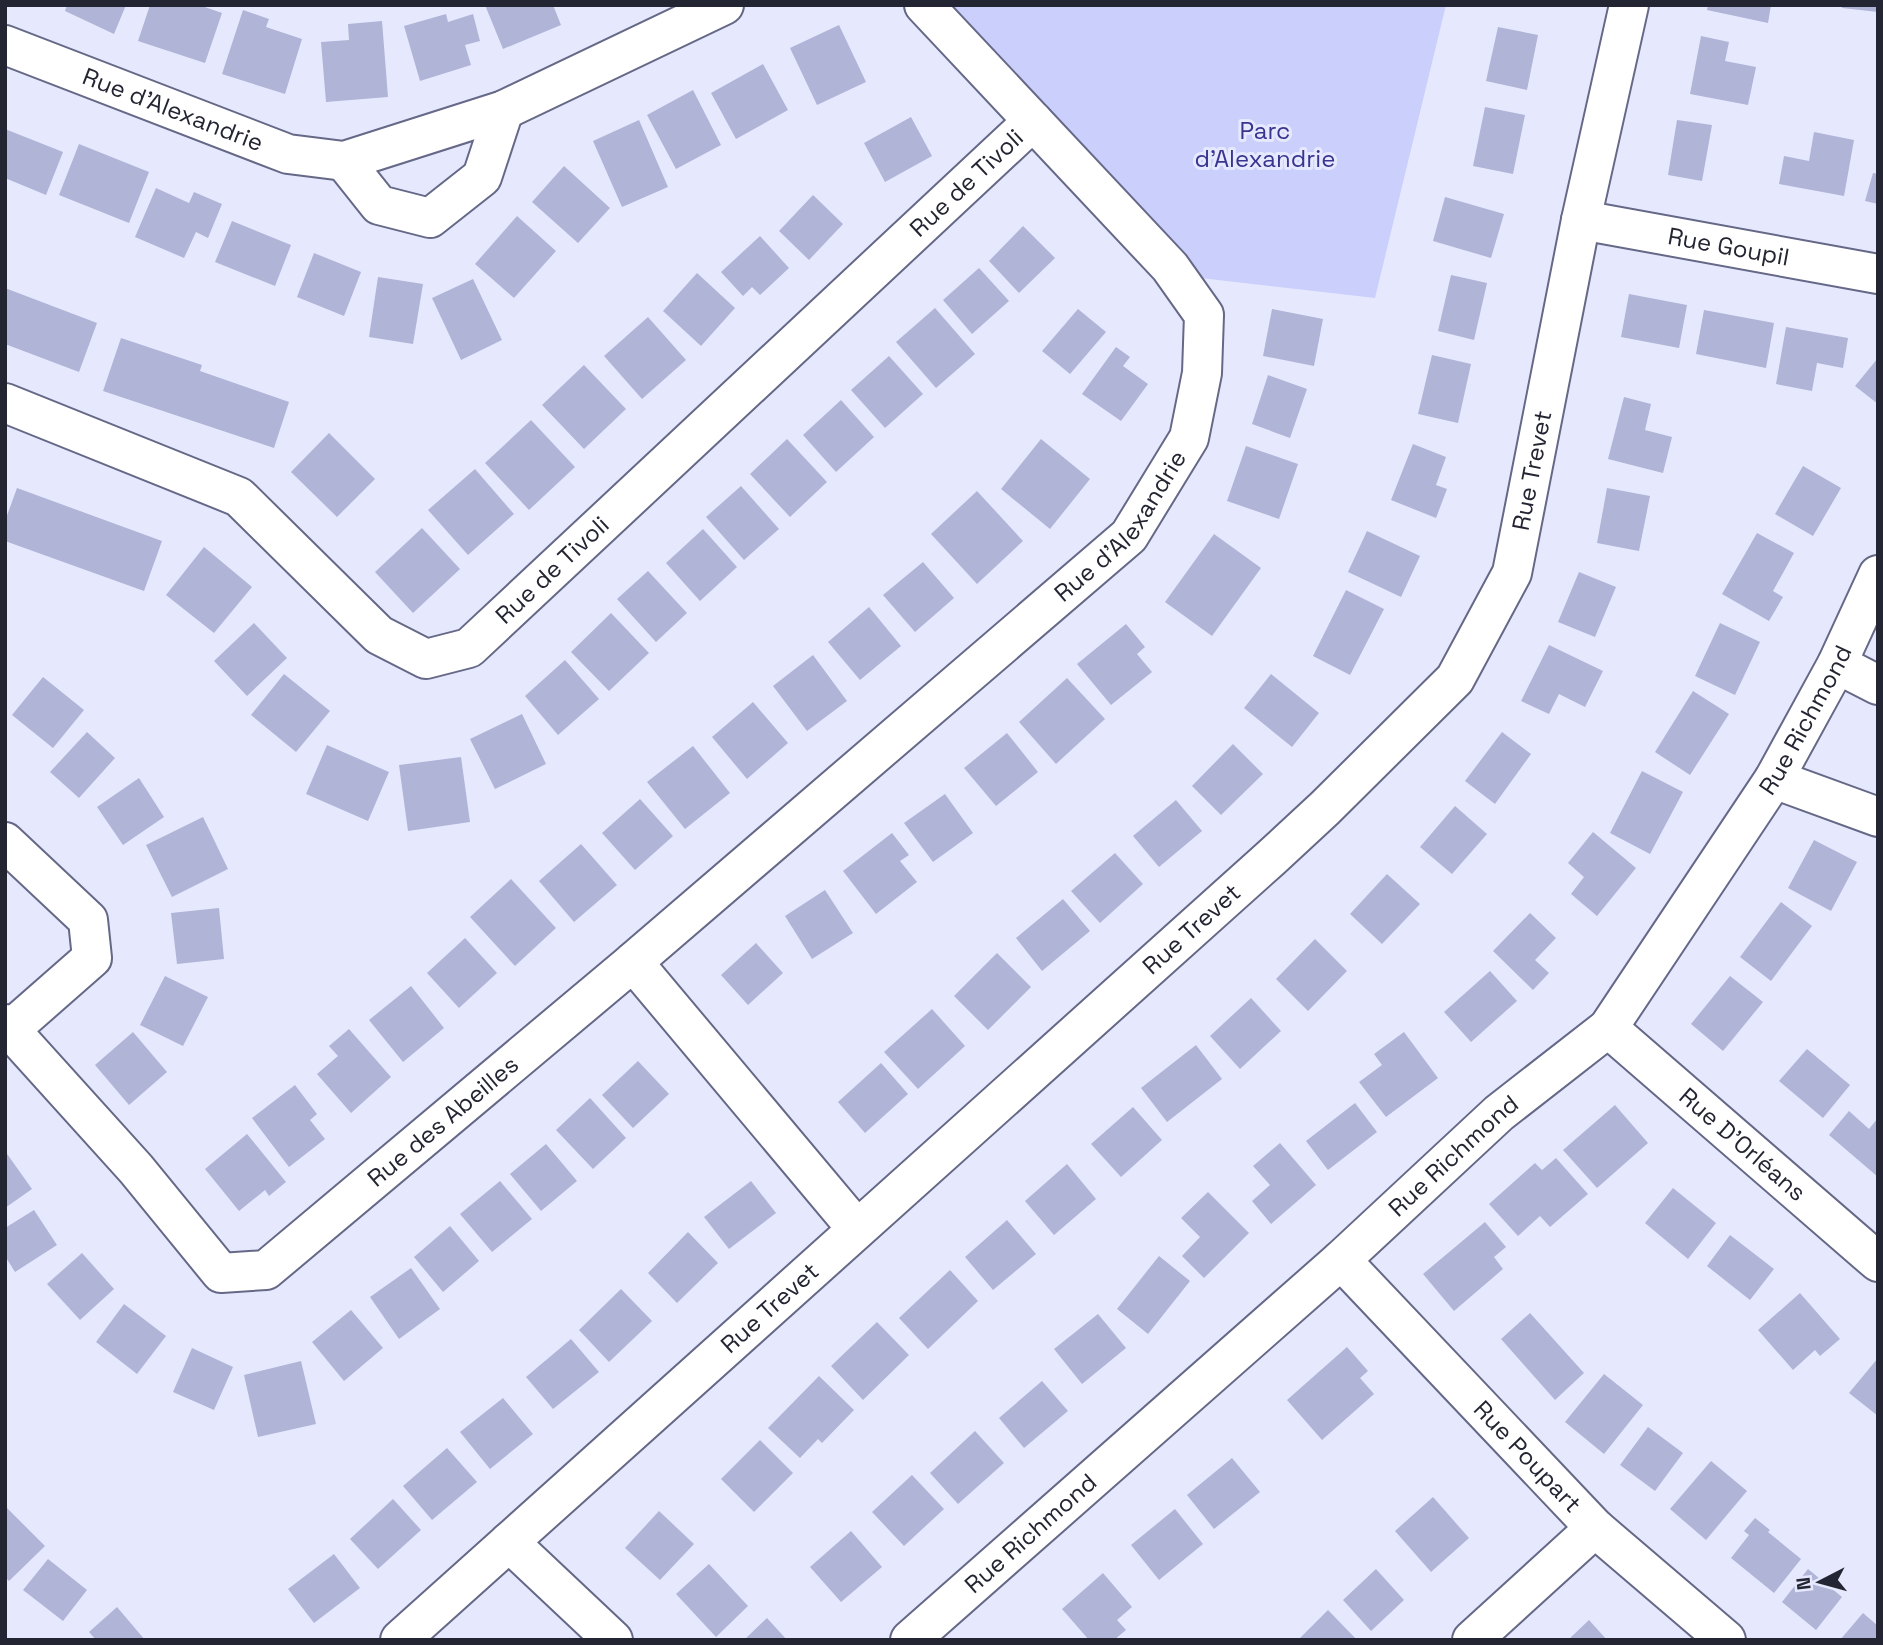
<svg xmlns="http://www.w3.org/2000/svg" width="1883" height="1645" viewBox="0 0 1883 1645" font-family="'Space Grotesk',sans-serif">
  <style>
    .green { fill: #cbcffb }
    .building { fill: #b0b4d6 }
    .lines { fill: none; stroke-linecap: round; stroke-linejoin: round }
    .minor-casing { stroke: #656886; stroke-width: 42 }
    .minor { stroke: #fff; stroke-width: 38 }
    .labels { text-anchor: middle; stroke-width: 6; stroke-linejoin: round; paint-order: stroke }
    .street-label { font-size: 24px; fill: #242532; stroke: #e6e9fe }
    .park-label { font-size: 24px; fill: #3a348f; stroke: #e6e9fe }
  </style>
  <rect width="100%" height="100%" fill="#e6e9fe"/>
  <!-- green -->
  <polygon class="green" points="934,5 1446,5 1375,298 1192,277"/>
  <!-- building -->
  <g class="building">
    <polygon points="67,5 126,5 114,34 65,11"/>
    <polygon points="150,5 199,5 222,13 205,63 138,41"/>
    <polygon points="485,5 553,5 561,25 503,49"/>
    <polygon points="1708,5 1771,5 1768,23 1707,10"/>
    <polygon points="1842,5 1878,5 1878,12 1842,8"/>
    <polygon points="243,10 269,19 266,27 302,39 285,94 222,74"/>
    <polygon points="446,14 448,22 473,14 480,41 465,45 471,65 420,81 404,26"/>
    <polygon points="382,21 388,97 326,102 321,42 349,40 348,24"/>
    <polygon points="839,25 866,82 817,105 790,48"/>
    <polygon points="1498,27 1538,35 1527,90 1486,81"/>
    <polygon points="1701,36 1729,42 1725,61 1756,67 1748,105 1690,94"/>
    <polygon points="763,64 788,110 736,139 711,93"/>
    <polygon points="693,90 721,145 676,169 647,115"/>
    <polygon points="1485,107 1525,115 1513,174 1473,166"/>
    <polygon points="911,117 932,156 885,182 864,143"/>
    <polygon points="639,120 668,187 622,207 593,141"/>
    <polygon points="1677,120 1712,125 1702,181 1668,175"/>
    <polygon points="5,129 63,152 46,195 5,178"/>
    <polygon points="1814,132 1854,140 1844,196 1779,184 1784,156 1809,161"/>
    <polygon points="79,144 149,172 129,223 59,195"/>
    <polygon points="564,166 610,208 578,243 532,202"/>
    <polygon points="1873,173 1878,174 1878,204 1865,201"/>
    <polygon points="156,188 189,203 194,192 222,204 208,238 196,232 184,258 135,237"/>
    <polygon points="813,195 843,224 809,260 779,231"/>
    <polygon points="1445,197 1504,214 1491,258 1433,241"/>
    <polygon points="517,216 556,251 514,298 475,264"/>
    <polygon points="232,221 291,245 275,286 215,262"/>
    <polygon points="1023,226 1055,258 1019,293 989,261"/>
    <polygon points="760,236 789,268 760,295 752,287 743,296 721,272"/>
    <polygon points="314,253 361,272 344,316 297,297"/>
    <polygon points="979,268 1009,301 972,334 943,300"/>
    <polygon points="697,273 735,308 701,346 663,311"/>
    <polygon points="1451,275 1487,283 1474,340 1438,331"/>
    <polygon points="378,277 423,284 413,344 369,337"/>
    <polygon points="473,279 502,340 461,360 432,298"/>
    <polygon points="5,288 97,323 79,372 5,344"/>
    <polygon points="1629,294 1687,305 1679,348 1621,337"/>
    <polygon points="935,308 975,354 936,388 896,342"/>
    <polygon points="1078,309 1106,332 1070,374 1042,351"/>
    <polygon points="1272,309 1323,319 1314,366 1263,356"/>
    <polygon points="1704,310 1774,323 1766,368 1696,354"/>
    <polygon points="648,317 686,360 642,399 604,356"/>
    <polygon points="1786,327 1848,338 1843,368 1817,363 1812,391 1776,384"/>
    <polygon points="121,338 202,365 200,371 289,402 274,448 103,391"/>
    <polygon points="1116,347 1130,357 1123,366 1148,384 1121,421 1082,394"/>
    <polygon points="1432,355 1471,364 1458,423 1418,414"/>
    <polygon points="889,356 923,394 885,428 851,390"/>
    <polygon points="1878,358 1878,404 1855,386"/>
    <polygon points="584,365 626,409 584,449 542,405"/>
    <polygon points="1268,375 1307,389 1290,438 1252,424"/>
    <polygon points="1624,397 1651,404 1645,430 1672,437 1663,473 1608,459"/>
    <polygon points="841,400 874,437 836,472 803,435"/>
    <polygon points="531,420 575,467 529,510 485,463"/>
    <polygon points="329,433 375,479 337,517 291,472"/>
    <polygon points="787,439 827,482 790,517 750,474"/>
    <polygon points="1041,439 1090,479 1050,529 1001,489"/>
    <polygon points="1413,444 1446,457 1436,485 1447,489 1436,518 1391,500"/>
    <polygon points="1246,446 1298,464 1279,519 1227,501"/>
    <polygon points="1803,466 1841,488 1813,536 1775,514"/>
    <polygon points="475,469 514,514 468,555 428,510"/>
    <polygon points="741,486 779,529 744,560 706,517"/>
    <polygon points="17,488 162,541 144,591 5,541 5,521"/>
    <polygon points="1607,488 1650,496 1639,551 1597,543"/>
    <polygon points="977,491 1023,541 977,584 931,534"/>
    <polygon points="422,528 460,569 413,613 375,572"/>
    <polygon points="703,529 737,567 700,601 666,563"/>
    <polygon points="1367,531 1420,556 1401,597 1348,572"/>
    <polygon points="1757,533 1794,553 1773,591 1783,597 1769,621 1722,594"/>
    <polygon points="1214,534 1261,568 1212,636 1165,602"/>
    <polygon points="204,547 252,587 214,633 166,595"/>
    <polygon points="923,562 954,598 915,632 883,595"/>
    <polygon points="648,571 687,613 656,642 617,599"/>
    <polygon points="1579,572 1616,587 1595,637 1558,622"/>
    <polygon points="1346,590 1384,609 1350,675 1313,656"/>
    <polygon points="869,607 901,646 860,680 828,642"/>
    <polygon points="611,613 649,653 609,691 571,652"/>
    <polygon points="254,623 287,658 247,696 214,661"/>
    <polygon points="1720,623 1760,642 1735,695 1695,676"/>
    <polygon points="1126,624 1145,647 1137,654 1152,672 1111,705 1077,664"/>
    <polygon points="1549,645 1603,671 1585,707 1559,694 1549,714 1521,701"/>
    <polygon points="813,655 847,701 807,731 773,686"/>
    <polygon points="565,660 599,699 558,735 525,696"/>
    <polygon points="284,674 330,711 296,752 251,715"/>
    <polygon points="1271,674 1319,713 1292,747 1244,708"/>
    <polygon points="43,677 84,710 53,748 12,715"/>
    <polygon points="1067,678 1105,719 1056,764 1019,722"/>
    <polygon points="1693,691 1729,714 1690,775 1655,752"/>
    <polygon points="753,702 788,743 747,779 712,737"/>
    <polygon points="522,714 546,764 495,789 470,739"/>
    <polygon points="87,732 115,758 79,798 50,772"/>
    <polygon points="1502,732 1531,754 1495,804 1465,781"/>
    <polygon points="1007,733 1038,772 996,806 964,768"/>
    <polygon points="1233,744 1263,774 1221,815 1192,786"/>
    <polygon points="327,745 389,772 368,821 306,794"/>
    <polygon points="693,746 730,793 685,829 647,782"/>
    <polygon points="461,757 470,822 408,831 399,765"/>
    <polygon points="1642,771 1683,792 1650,854 1610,833"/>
    <polygon points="139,778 164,817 123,845 97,807"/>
    <polygon points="945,794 973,833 933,862 904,823"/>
    <polygon points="640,799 673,836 635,870 602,833"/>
    <polygon points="1176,800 1202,831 1159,867 1133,836"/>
    <polygon points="1455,806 1487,834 1452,874 1420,847"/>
    <polygon points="203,817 228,869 172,897 146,845"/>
    <polygon points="1593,832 1636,868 1597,916 1571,894 1584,877 1568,863"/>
    <polygon points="892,833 909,855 900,861 917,882 876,914 843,871"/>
    <polygon points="1814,840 1857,862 1831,911 1788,888"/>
    <polygon points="581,844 617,885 574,922 539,881"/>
    <polygon points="1115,853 1143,884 1100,923 1071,891"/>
    <polygon points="1387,874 1420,904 1382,944 1350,914"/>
    <polygon points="511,879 556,928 515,966 470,917"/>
    <polygon points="825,890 853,933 812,959 785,916"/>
    <polygon points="1063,899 1090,931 1042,971 1016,938"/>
    <polygon points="1781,902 1812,926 1771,981 1740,957"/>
    <polygon points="219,908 224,959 177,964 171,913"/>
    <polygon points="1530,913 1556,938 1535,960 1549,973 1533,990 1493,951"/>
    <polygon points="465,938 497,973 459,1008 427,973"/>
    <polygon points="1315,939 1347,971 1308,1011 1276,979"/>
    <polygon points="756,943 783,973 748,1005 721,975"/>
    <polygon points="997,953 1031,987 988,1030 954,996"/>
    <polygon points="1490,971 1517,1001 1471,1042 1444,1012"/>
    <polygon points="165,976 208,997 183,1046 140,1025"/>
    <polygon points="1730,976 1763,1002 1723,1051 1691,1024"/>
    <polygon points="411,986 444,1028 403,1062 369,1020"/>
    <polygon points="1251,998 1281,1031 1240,1069 1210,1036"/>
    <polygon points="932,1009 965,1046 918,1089 884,1052"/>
    <polygon points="349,1029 391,1077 351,1113 317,1074 338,1056 329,1046"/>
    <polygon points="133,1032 167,1072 129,1105 95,1065"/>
    <polygon points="1404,1032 1438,1078 1386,1117 1359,1082 1382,1065 1374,1054"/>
    <polygon points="1196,1045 1222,1079 1167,1122 1141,1088"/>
    <polygon points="1807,1049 1850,1085 1823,1118 1779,1081"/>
    <polygon points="638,1061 669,1094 633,1128 602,1095"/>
    <polygon points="881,1063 908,1094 865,1133 838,1102"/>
    <polygon points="295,1085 317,1114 310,1120 325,1139 289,1167 252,1118"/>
    <polygon points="590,1098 626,1138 593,1169 556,1130"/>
    <polygon points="1355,1103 1377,1132 1328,1170 1306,1141"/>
    <polygon points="1615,1105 1648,1143 1597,1188 1563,1150"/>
    <polygon points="1133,1107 1162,1140 1121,1177 1091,1144"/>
    <polygon points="1849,1111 1869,1129 1878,1118 1878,1177 1829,1135"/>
    <polygon points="247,1134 286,1182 269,1196 265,1190 239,1211 205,1169"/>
    <polygon points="1280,1143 1316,1185 1271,1224 1252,1201 1270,1185 1253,1166"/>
    <polygon points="546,1144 577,1181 541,1211 510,1174"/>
    <polygon points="5,1151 32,1189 5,1208"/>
    <polygon points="1556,1158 1588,1194 1550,1227 1540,1216 1518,1236 1489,1204 1535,1163 1542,1170"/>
    <polygon points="1067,1164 1096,1199 1054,1235 1025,1201"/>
    <polygon points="500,1181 532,1219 492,1252 460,1214"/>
    <polygon points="751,1181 776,1213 729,1249 704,1217"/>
    <polygon points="1673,1188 1716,1223 1688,1259 1645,1223"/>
    <polygon points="1208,1192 1249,1233 1204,1278 1182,1256 1200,1237 1181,1218"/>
    <polygon points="34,1210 57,1245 15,1272 5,1256 5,1228"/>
    <polygon points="1007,1220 1036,1254 993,1290 965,1257"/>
    <polygon points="1485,1222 1506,1247 1494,1257 1503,1269 1454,1311 1423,1274"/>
    <polygon points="450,1226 479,1261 443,1292 414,1257"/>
    <polygon points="688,1232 718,1263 677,1303 648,1273"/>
    <polygon points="1730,1235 1774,1269 1750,1300 1707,1266"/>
    <polygon points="82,1253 114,1289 80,1320 47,1284"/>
    <polygon points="1159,1256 1190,1281 1148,1334 1117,1309"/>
    <polygon points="411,1268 440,1309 399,1339 370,1297"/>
    <polygon points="950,1270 978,1301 928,1349 899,1318"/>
    <polygon points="621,1289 652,1321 609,1362 579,1330"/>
    <polygon points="1800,1293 1840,1339 1820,1356 1815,1350 1793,1370 1758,1330"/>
    <polygon points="124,1304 166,1336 137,1374 96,1342"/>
    <polygon points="351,1310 383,1348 344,1381 312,1342"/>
    <polygon points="1530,1313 1584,1373 1555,1400 1501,1339"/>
    <polygon points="1098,1314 1126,1348 1082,1384 1054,1349"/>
    <polygon points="877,1322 909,1355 863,1400 831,1366"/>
    <polygon points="571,1339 599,1372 553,1409 526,1377"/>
    <polygon points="1347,1347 1368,1371 1360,1378 1374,1394 1322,1440 1287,1400"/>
    <polygon points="192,1348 233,1367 214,1410 173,1392"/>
    <polygon points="1878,1358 1878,1416 1849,1393"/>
    <polygon points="301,1361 316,1424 258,1437 244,1375"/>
    <polygon points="1604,1374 1643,1405 1604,1454 1565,1422"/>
    <polygon points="819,1376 854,1410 822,1443 818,1439 800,1458 768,1428"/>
    <polygon points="1042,1381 1068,1411 1024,1448 999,1418"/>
    <polygon points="503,1398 533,1434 490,1469 460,1432"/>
    <polygon points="1648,1427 1683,1453 1655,1491 1620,1465"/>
    <polygon points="975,1431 1004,1463 958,1504 930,1473"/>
    <polygon points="760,1440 793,1473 754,1512 721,1479"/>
    <polygon points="447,1448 477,1482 432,1520 403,1486"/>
    <polygon points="1232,1458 1260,1492 1214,1529 1187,1495"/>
    <polygon points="1711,1461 1747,1491 1706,1540 1670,1509"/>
    <polygon points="912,1475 944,1509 904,1546 872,1512"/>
    <polygon points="1433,1497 1469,1538 1431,1572 1395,1531"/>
    <polygon points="393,1499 421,1530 378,1569 350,1539"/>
    <polygon points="5,1506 45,1546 9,1581 5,1577"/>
    <polygon points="1175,1509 1203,1544 1159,1580 1131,1545"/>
    <polygon points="659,1511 694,1544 660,1580 625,1548"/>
    <polygon points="1755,1518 1770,1530 1768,1532 1801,1559 1774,1593 1731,1558 1749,1535 1744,1531"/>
    <polygon points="851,1531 882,1567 841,1602 810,1567"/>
    <polygon points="334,1554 360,1588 314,1623 288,1589"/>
    <polygon points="48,1559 87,1590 63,1621 23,1590"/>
    <polygon points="709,1564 748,1606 716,1637 676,1594"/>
    <polygon points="1376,1569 1404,1600 1371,1631 1343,1600"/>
    <polygon points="1808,1569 1842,1597 1816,1630 1782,1602"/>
    <polygon points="1103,1573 1132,1607 1117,1620 1126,1630 1114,1640 1089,1640 1062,1609"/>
    <polygon points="117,1607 145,1640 96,1640 89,1632"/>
    <polygon points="1328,1610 1357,1640 1298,1640"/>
    <polygon points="1863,1613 1878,1626 1878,1640 1840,1640"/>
    <polygon points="767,1618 787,1640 744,1640"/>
    <polygon points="1589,1620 1607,1640 1568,1640"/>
  </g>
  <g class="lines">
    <!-- minor casing -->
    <g class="minor-casing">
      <g id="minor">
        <path id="s1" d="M5,45L288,154L344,161L504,110L724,5"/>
        <polyline points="344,161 379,205 430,218 482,177 504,110"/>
        <path id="s2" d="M1581,220L1878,274"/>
        <path id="s3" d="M5,403L239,497L379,635L426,659L469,648L1033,121"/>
        <polyline points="1837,664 1878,685"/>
        <polyline points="1774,779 1878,817"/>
        <polyline points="5,842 88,920 92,958 10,1030"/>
        <path id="s4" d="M633,962L1129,536L1189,438L1202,373L1204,315L1170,267L924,5"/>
        <path id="s5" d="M5,1024L136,1169L221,1273L266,1270L633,962L857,1229"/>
        <path id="s6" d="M1608,1028L1878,1262"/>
        <path id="s7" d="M1341,1260L1595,1528L1726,1640"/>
        <polyline points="509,1542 613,1640"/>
        <path id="s8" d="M400,1640L1271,858L1325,808L1455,679L1512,573L1581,220L1629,5"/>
        <path id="s9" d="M910,1640L1341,1260L1499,1113L1608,1028L1774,779L1837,664L1878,575"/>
        <polyline points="1472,1640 1595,1528"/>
      </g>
    </g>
    <!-- minor -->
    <use href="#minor" class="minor"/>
  </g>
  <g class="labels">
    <!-- street labels -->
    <g class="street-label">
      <text dy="8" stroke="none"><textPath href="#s1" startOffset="180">Rue d'Alexandrie</textPath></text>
      <text dy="8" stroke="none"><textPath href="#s3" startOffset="1227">Rue de Tivoli</textPath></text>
      <text dy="8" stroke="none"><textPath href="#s2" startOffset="150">Rue Goupil</textPath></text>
      <text dy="8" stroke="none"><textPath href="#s8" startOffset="1652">Rue Trevet</textPath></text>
      <text dy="8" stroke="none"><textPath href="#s4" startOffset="656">Rue d'Alexandrie</textPath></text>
      <text dy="8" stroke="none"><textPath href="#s3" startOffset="660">Rue de Tivoli</textPath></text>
      <text dy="8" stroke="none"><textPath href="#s9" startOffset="1295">Rue Richmond</textPath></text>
      <text dy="8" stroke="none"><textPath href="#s8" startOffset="1064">Rue Trevet</textPath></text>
      <text dy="8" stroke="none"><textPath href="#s5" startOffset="606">Rue des Abeilles</textPath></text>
      <text dy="8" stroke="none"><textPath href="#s6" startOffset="178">Rue D'Orléans</textPath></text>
      <text dy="8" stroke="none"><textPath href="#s9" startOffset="728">Rue Richmond</textPath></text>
      <text dy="8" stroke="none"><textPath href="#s8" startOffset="497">Rue Trevet</textPath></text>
      <text dy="8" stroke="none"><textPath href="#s7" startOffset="271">Rue Poupart</textPath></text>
      <text dy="8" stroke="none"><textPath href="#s9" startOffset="161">Rue Richmond</textPath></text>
    </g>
    <!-- park labels -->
    <g class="park-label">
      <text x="1265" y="139">Parc<tspan x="1265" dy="28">d'Alexandrie</tspan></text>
    </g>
  </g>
  <!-- border -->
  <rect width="1883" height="1645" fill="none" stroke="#242532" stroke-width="14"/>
  <!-- north arrow -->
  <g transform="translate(1820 1582) rotate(264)" stroke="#e6e9fe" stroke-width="5" paint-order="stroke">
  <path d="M0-5L12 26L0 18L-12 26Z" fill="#242532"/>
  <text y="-10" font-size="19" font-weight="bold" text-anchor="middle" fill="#242532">N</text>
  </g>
</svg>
